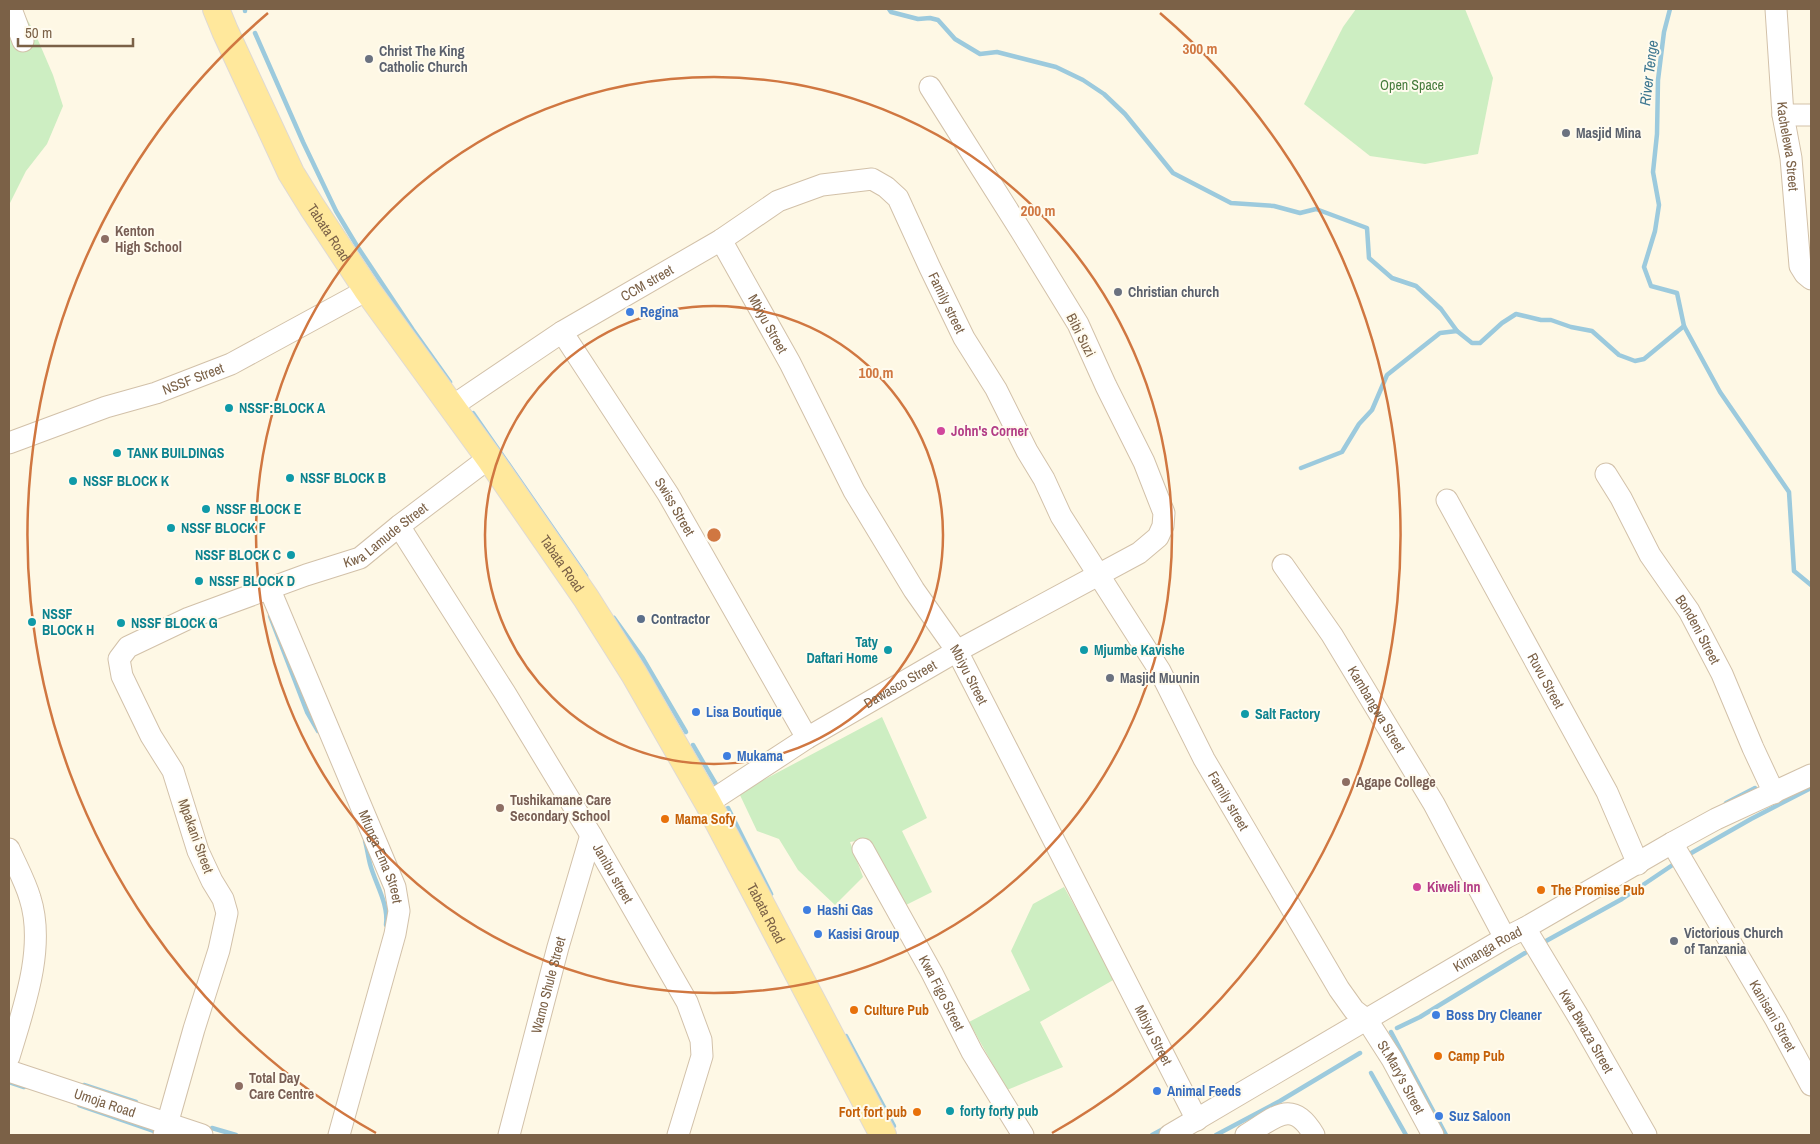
<svg xmlns="http://www.w3.org/2000/svg" width="1820" height="1144" viewBox="0 0 1820 1144" font-family="'Archivo Narrow',sans-serif">
  <style>
    .green { fill: #cdeec2 }
    .lines { fill: none; stroke-linecap: round; stroke-linejoin: round }
    .stream { stroke: #9ccadd; stroke-width: 4.5 }
    .minor-casing { stroke: #d2c1a9; stroke-width: 23 }
    .major-casing { stroke: #dfd9d3; stroke-width: 28 }
    .minor { stroke: #fff; stroke-width: 21 }
    .major { stroke: #ffe89c; stroke-width: 26 }
    .ring { fill: none; stroke: #d07741; stroke-width: 2.5 }
    .worship-dot { fill: #6b7280; stroke: #fffbee; stroke-width: 2 }
    .education-dot { fill: #8d6e63; stroke: #fffbee; stroke-width: 2 }
    .shop-dot { fill: #3f7fe0; stroke: #fffbee; stroke-width: 2 }
    .culture-dot { fill: #0f9aa8; stroke: #fffbee; stroke-width: 2 }
    .hotel-dot { fill: #d1479c; stroke: #fffbee; stroke-width: 2 }
    .service-dot { fill: #5c6f8a; stroke: #fffbee; stroke-width: 2 }
    .food-dot { fill: #e8710a; stroke: #fffbee; stroke-width: 2 }
    .labels { text-anchor: middle; stroke-width: 4; stroke-linejoin: round; paint-order: stroke }
    .worship-label { font-size: 14px; font-weight: bold; fill: #5b616d; stroke: #fffbee; text-anchor: start }
    .park-label { font-size: 14px; fill: #457b3b; stroke: #fffbee }
    .street-label { font-size: 14px; fill: #7b6147; stroke: #fffbee }
    .education-label { font-size: 14px; font-weight: bold; fill: #785e54; stroke: #fffbee; text-anchor: start }
    .shop-label { font-size: 14px; font-weight: bold; fill: #366cbe; stroke: #fffbee; text-anchor: start }
    .culture-label { font-size: 14px; font-weight: bold; fill: #0d838f; stroke: #fffbee; text-anchor: start }
    .hotel-label { font-size: 14px; font-weight: bold; fill: #b23c85; stroke: #fffbee; text-anchor: start }
    .service-label { font-size: 14px; font-weight: bold; fill: #4e5e75; stroke: #fffbee; text-anchor: start }
    .food-label { font-size: 14px; font-weight: bold; fill: #c56008; stroke: #fffbee; text-anchor: start }
    .water-label { font-size: 15px; font-style: italic; fill: #3e7790; stroke: #fffbee }
    .centre { fill: #d07741; stroke: #fffbee; stroke-width: 2.5 }
    .ring-label { font-size: 15px; text-anchor: middle; font-weight: bold; fill: #d07741; stroke: #fffbee; stroke-width: 4; stroke-linejoin: round; paint-order: stroke }
  </style>
  <rect width="100%" height="100%" fill="#fef8e5"/>
  <!-- green -->
  <g class="green">
    <polygon points="9,9 21,9 35,33 53,75 63,106 47,144 26,171 9,205"/>
    <polygon points="1356,9 1465,9 1493,78 1478,154 1425,164 1370,156 1304,104 1343,27"/>
    <polygon points="882,717 927,818 902,831 932,892 904,906 868,839 850,842 863,877 835,905 798,870 779,839 757,831 739,793"/>
    <polygon points="1064,887 1115,979 1040,1022 1063,1067 1007,1090 969,1022 1030,990 1011,951 1033,904"/>
  </g>
  <g class="lines">
    <!-- stream -->
    <g class="stream">
      <polyline points="245,9 245,11"/>
      <polyline points="889,9 891,12 918,19 930,18 938,20 955,39 980,54 997,52 1056,67 1083,80 1104,94 1125,114 1173,173 1231,203 1274,206 1300,213 1316,209 1367,228 1369,258 1392,278 1416,286 1441,309 1457,331"/>
      <polyline points="1670,9 1664,32 1658,80 1657,134 1653,172 1659,205 1655,231 1644,267 1651,286 1677,293 1684,326"/>
      <polyline points="255,33 303,142 336,211 357,246 413,330 450,382"/>
      <polyline points="473,413 586,576"/>
      <polyline points="1301,468 1342,452 1359,424 1372,410 1387,375 1440,333 1457,331 1472,343 1480,343 1502,323 1516,314 1541,320 1551,320 1571,327 1592,331 1619,355 1635,361 1644,359 1684,326 1720,392 1789,492 1794,571 1811,585"/>
      <polyline points="270,616 307,712 318,731"/>
      <polyline points="614,618 642,657 686,732"/>
      <polyline points="693,745 717,786"/>
      <polyline points="1726,803 1755,788"/>
      <polyline points="728,808 771,894"/>
      <path d="M365,841C367,848 368,856 370,864C375,883 389,904 386,925"/>
      <polyline points="1686,856 1751,819 1811,788"/>
      <polyline points="1546,941 1622,899 1677,862"/>
      <polyline points="1397,1028 1420,1017 1525,953"/>
      <polyline points="1391,1032 1446,1135"/>
      <polyline points="846,1036 894,1126"/>
      <polyline points="1371,1073 1406,1135"/>
      <polyline points="9,1082 24,1087"/>
      <polyline points="84,1085 136,1102"/>
      <polyline points="79,1105 157,1132"/>
      <polyline points="212,1128 236,1135"/>
      <polyline points="1152,1135 1165,1128"/>
      <polyline points="1216,1135 1280,1101 1360,1053"/>
    </g>
    <!-- minor casing -->
    <g class="minor-casing">
      <g id="minor">
        <polyline points="11,9 23,41"/>
        <path id="s1" d="M1776,9L1783,115L1791,158L1800,266L1805,274L1811,279"/>
        <polyline points="1783,115 1811,115"/>
        <path id="s2" d="M721,240L790,363L854,491L914,590L957,651L1197,1120"/>
        <path id="s3" d="M562,332L668,494L807,738"/>
        <path id="s4" d="M451,407L562,332L721,240L778,201L822,185L872,179L886,187L898,198L930,268L964,338L996,389L1027,451L1044,479L1061,516L1160,671L1204,759L1339,989L1354,1010L1367,1020L1392,1059L1433,1135"/>
        <path id="s5" d="M9,443L106,407L156,393L231,364L367,290"/>
        <path id="s6" d="M1606,474L1621,498L1650,555L1689,611L1722,674L1753,748L1774,793"/>
        <path id="s7" d="M1447,500L1607,792L1638,864"/>
        <path id="s8" d="M399,526L505,693L591,835L687,1002L701,1040L702,1056L678,1135"/>
        <path id="s9" d="M1283,565L1332,635L1434,804L1505,938"/>
        <path id="s10" d="M270,590L395,887L399,911L395,934L339,1135"/>
        <path id="s11" d="M708,803L807,738L957,651L1139,553L1158,537L1163,526L1164,513L1144,462L1106,386L1078,324L1021,231L930,87"/>
        <path id="s12" d="M1672,843L1776,1020L1811,1085"/>
        <path d="M9,849C16,865 25,881 30,898C46,948 23,1010 9,1057"/>
        <path id="s13" d="M863,849L932,973L972,1052L1023,1135"/>
        <path id="s14" d="M1525,928L1581,1021L1646,1135"/>
        <path id="s15" d="M9,1071L202,1135"/>
        <path id="s16" d="M164,1135L194,1029L219,950L227,913L223,899L212,881L198,851L173,771L151,736L122,676L119,659L128,647L189,618L306,575L360,558L399,526L489,458"/>
        <path id="s17" d="M509,1135L558,947L591,835"/>
        <path id="s18" d="M1170,1135L1505,938L1525,928L1672,843L1716,819L1811,775"/>
        <path d="M1246,1135C1275,1118 1292,1097 1314,1135"/>
      </g>
    </g>
    <!-- major casing -->
    <g class="major-casing">
      <g id="major">
        <path id="s19" d="M216,9L225,31L291,173L312,207L367,290L489,458L586,598L634,674L708,803L883,1135"/>
      </g>
    </g>
    <!-- minor -->
    <use href="#minor" class="minor"/>
    <!-- major -->
    <use href="#major" class="major"/>
  </g>
  <!-- distance rings -->
  <g class="ring">
    <circle cx="714" cy="535" r="229"/>
    <circle cx="714" cy="535" r="458"/>
    <path d="M376 1133A687 687 0 0 1 268 13M1160 13A687 687 0 0 1 1052 1133"/>
  </g>
  <!-- markers -->
  <g class="worship-dot">
    <circle cx="369" cy="59" r="5"/>
    <circle cx="1566" cy="133" r="5"/>
    <circle cx="1118" cy="292" r="5"/>
    <circle cx="1110" cy="678" r="5"/>
    <circle cx="1674" cy="941" r="5"/>
  </g>
  <g class="education-dot">
    <circle cx="105" cy="239" r="5"/>
    <circle cx="1346" cy="782" r="5"/>
    <circle cx="500" cy="808" r="5"/>
    <circle cx="239" cy="1086" r="5"/>
  </g>
  <g class="shop-dot">
    <circle cx="630" cy="312" r="5"/>
    <circle cx="696" cy="712" r="5"/>
    <circle cx="727" cy="756" r="5"/>
    <circle cx="807" cy="910" r="5"/>
    <circle cx="818" cy="934" r="5"/>
    <circle cx="1436" cy="1015" r="5"/>
    <circle cx="1157" cy="1091" r="5"/>
    <circle cx="1439" cy="1116" r="5"/>
  </g>
  <g class="culture-dot">
    <circle cx="229" cy="408" r="5"/>
    <circle cx="117" cy="453" r="5"/>
    <circle cx="290" cy="478" r="5"/>
    <circle cx="73" cy="481" r="5"/>
    <circle cx="206" cy="509" r="5"/>
    <circle cx="171" cy="528" r="5"/>
    <circle cx="291" cy="555" r="5"/>
    <circle cx="199" cy="581" r="5"/>
    <circle cx="32" cy="622" r="5"/>
    <circle cx="121" cy="623" r="5"/>
    <circle cx="888" cy="650" r="5"/>
    <circle cx="1084" cy="650" r="5"/>
    <circle cx="1245" cy="714" r="5"/>
    <circle cx="950" cy="1111" r="5"/>
  </g>
  <g class="hotel-dot">
    <circle cx="941" cy="431" r="5"/>
    <circle cx="1417" cy="887" r="5"/>
  </g>
  <circle class="service-dot" cx="641" cy="619" r="5"/>
  <g class="food-dot">
    <circle cx="665" cy="819" r="5"/>
    <circle cx="1541" cy="890" r="5"/>
    <circle cx="854" cy="1010" r="5"/>
    <circle cx="1438" cy="1056" r="5"/>
    <circle cx="917" cy="1112" r="5"/>
  </g>
  <g class="labels">
    <!-- worship labels -->
    <g class="worship-label">
      <text x="379" y="56">Christ The King<tspan x="379" dy="16">Catholic Church</tspan></text>
      <text x="1576" y="138">Masjid Mina</text>
      <text x="1128" y="297">Christian church</text>
      <text x="1120" y="683">Masjid Muunin</text>
      <text x="1684" y="938">Victorious Church<tspan x="1684" dy="16">of Tanzania</tspan></text>
    </g>
    <!-- park labels -->
    <g class="park-label">
      <text x="1412" y="90">Open Space</text>
    </g>
    <!-- street labels -->
    <g class="street-label">
      <text dy="5" stroke="none"><textPath href="#s1" startOffset="138">Kachelewa Street</textPath></text>
      <text dy="5" stroke="none"><textPath href="#s19" startOffset="251">Tabata Road</textPath></text>
      <text dy="5" stroke="none"><textPath href="#s4" startOffset="232">CCM street</textPath></text>
      <text dy="5" stroke="none"><textPath href="#s4" startOffset="632">Family street</textPath></text>
      <text dy="5" stroke="none"><textPath href="#s2" startOffset="96">Mbiyu Street</textPath></text>
      <text transform="translate(1081 335) rotate(63)" y="5">Bibi Suzi</text>
      <text dy="5" stroke="none"><textPath href="#s5" startOffset="195">NSSF Street</textPath></text>
      <text dy="5" stroke="none"><textPath href="#s3" startOffset="208">Swiss Street</textPath></text>
      <text dy="5" stroke="none"><textPath href="#s16" startOffset="806">Kwa Lamude Street</textPath></text>
      <text dy="5" stroke="none"><textPath href="#s19" startOffset="656">Tabata Road</textPath></text>
      <text dy="5" stroke="none"><textPath href="#s6" startOffset="181">Bondeni Street</textPath></text>
      <text dy="5" stroke="none"><textPath href="#s2" startOffset="501">Mbiyu Street</textPath></text>
      <text dy="5" stroke="none"><textPath href="#s7" startOffset="206">Ruvu Street</textPath></text>
      <text dy="5" stroke="none"><textPath href="#s11" startOffset="226">Dawasco Street</textPath></text>
      <text dy="5" stroke="none"><textPath href="#s9" startOffset="172">Kambangwa Street</textPath></text>
      <text dy="5" stroke="none"><textPath href="#s4" startOffset="1205">Family street</textPath></text>
      <text transform="translate(196 836) rotate(70)" y="5">Mpakani Street</text>
      <text dy="5" stroke="none"><textPath href="#s10" startOffset="289">Mfunga Ema Street</textPath></text>
      <text dy="5" stroke="none"><textPath href="#s8" startOffset="408">Janibu street</textPath></text>
      <text dy="5" stroke="none"><textPath href="#s19" startOffset="1061">Tabata Road</textPath></text>
      <text dy="5" stroke="none"><textPath href="#s18" startOffset="368">Kimanga Road</textPath></text>
      <text dy="5" stroke="none"><textPath href="#s17" startOffset="155">Wamo Shule Street</textPath></text>
      <text dy="5" stroke="none"><textPath href="#s13" startOffset="164">Kwa Figo Street</textPath></text>
      <text dy="5" stroke="none"><textPath href="#s12" startOffset="200">Kanisani Street</textPath></text>
      <text dy="5" stroke="none"><textPath href="#s14" startOffset="120">Kwa Bwaza Street</textPath></text>
      <text dy="5" stroke="none"><textPath href="#s2" startOffset="906">Mbiyu Street</textPath></text>
      <text dy="5" stroke="none"><textPath href="#s4" startOffset="1532">St.Mary's Street</textPath></text>
      <text dy="5" stroke="none"><textPath href="#s15" startOffset="101">Umoja Road</textPath></text>
    </g>
    <!-- education labels -->
    <g class="education-label">
      <text x="115" y="236">Kenton<tspan x="115" dy="16">High School</tspan></text>
      <text x="1356" y="787">Agape College</text>
      <text x="510" y="805">Tushikamane Care<tspan x="510" dy="16">Secondary School</tspan></text>
      <text x="249" y="1083">Total Day<tspan x="249" dy="16">Care Centre</tspan></text>
    </g>
    <!-- shop labels -->
    <g class="shop-label">
      <text x="640" y="317">Regina</text>
      <text x="706" y="717">Lisa Boutique</text>
      <text x="737" y="761">Mukama</text>
      <text x="817" y="915">Hashi Gas</text>
      <text x="828" y="939">Kasisi Group</text>
      <text x="1446" y="1020">Boss Dry Cleaner</text>
      <text x="1167" y="1096">Animal Feeds</text>
      <text x="1449" y="1121">Suz Saloon</text>
    </g>
    <!-- culture labels -->
    <g class="culture-label">
      <text x="239" y="413">NSSF:BLOCK A</text>
      <text x="127" y="458">TANK BUILDINGS</text>
      <text x="300" y="483">NSSF BLOCK B</text>
      <text x="83" y="486">NSSF BLOCK K</text>
      <text x="216" y="514">NSSF BLOCK E</text>
      <text x="181" y="533">NSSF BLOCK F</text>
      <text x="281" y="560" text-anchor="end">NSSF BLOCK C</text>
      <text x="209" y="586">NSSF BLOCK D</text>
      <text x="42" y="619">NSSF<tspan x="42" dy="16">BLOCK H</tspan></text>
      <text x="131" y="628">NSSF BLOCK G</text>
      <text x="878" y="647" text-anchor="end">Taty<tspan x="878" dy="16">Daftari Home</tspan></text>
      <text x="1094" y="655">Mjumbe Kavishe</text>
      <text x="1255" y="719">Salt Factory</text>
      <text x="960" y="1116">forty forty pub</text>
    </g>
    <!-- hotel labels -->
    <g class="hotel-label">
      <text x="951" y="436">John's Corner</text>
      <text x="1427" y="892">Kiweli Inn</text>
    </g>
    <!-- service labels -->
    <g class="service-label">
      <text x="651" y="624">Contractor</text>
    </g>
    <!-- food labels -->
    <g class="food-label">
      <text x="675" y="824">Mama Sofy</text>
      <text x="1551" y="895">The Promise Pub</text>
      <text x="864" y="1015">Culture Pub</text>
      <text x="1448" y="1061">Camp Pub</text>
      <text x="907" y="1117" text-anchor="end">Fort fort pub</text>
    </g>
    <!-- water labels -->
    <g class="water-label">
      <text transform="translate(1649 73) rotate(-83)" y="5">River Tenge</text>
    </g>
  </g>
  <circle cx="714" cy="535" r="8" class="centre"/>
  <g class="ring-label">
    <text x="1200" y="54">300 m</text>
    <text x="1038" y="216">200 m</text>
    <text x="876" y="378">100 m</text>
  </g>
  <!-- border -->
  <rect width="1820" height="1144" fill="none" stroke="#7b6147" stroke-width="20"/>
  <!-- scale -->
  <path d="M18 38v8h115v-8" fill="none" stroke="#7b6147" stroke-width="2.5"/>
  <text x="25" y="38" font-size="15" fill="#7b6147" stroke="#fffbee" stroke-width="4" paint-order="stroke">50 m</text>
</svg>
